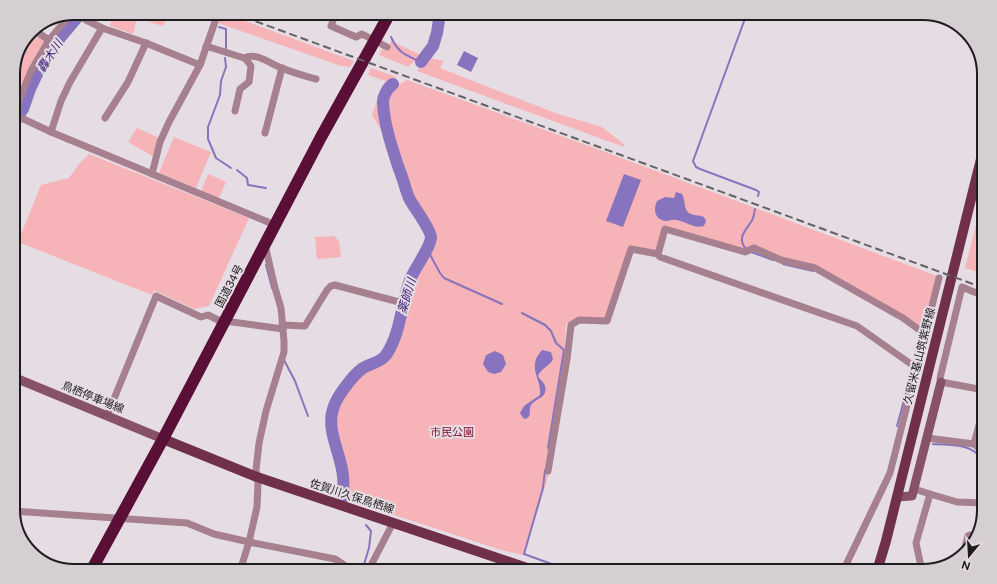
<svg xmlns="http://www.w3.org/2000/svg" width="997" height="584" viewBox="0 0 997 584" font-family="'Public Sans','Noto Sans JP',sans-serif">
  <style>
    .green { fill: #f6b3b8 }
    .water { fill: #8873be }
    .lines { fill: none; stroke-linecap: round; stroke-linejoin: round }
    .stream { stroke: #8873be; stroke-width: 2 }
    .river { stroke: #8873be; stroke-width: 12 }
    .street { stroke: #a6808e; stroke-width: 7 }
    .secondary { stroke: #875267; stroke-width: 9 }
    .primary { stroke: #70304c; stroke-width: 10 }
    .highway { stroke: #5a0f36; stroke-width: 12 }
    .rail { stroke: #656164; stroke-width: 2; stroke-dasharray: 8 4; stroke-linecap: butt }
    .labels { text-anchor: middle; stroke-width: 4; stroke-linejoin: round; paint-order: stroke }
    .street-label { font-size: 11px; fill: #1f1c1e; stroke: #e5dde3 }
    .park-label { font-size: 11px; fill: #7c0c2a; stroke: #e5dde3 }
    .water-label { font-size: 12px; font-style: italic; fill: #411e78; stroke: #e5dde3 }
    .rim { fill: none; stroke: #1f1c1e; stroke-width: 2 }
  </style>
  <rect width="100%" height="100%" fill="#e5dde3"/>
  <!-- green -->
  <g class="green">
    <polygon points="113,13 137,19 133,34 110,26"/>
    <polygon points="148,13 169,13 170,16 162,26 144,20"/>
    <polygon points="222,13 223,13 354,61 350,67 341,66 218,23"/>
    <polygon points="33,33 45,41 21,90 13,86 13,71 24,47"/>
    <polygon points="391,41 421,55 408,67 379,55 382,49 387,51"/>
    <polygon points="430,58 444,61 440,68 555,113 602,127 625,145 624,147 417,71"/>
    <polygon points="371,68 397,77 389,82 368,75"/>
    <polygon points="407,80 600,150 937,276 924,330 816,266 789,261 754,246 743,250 664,227 657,250 655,251 630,246 608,314 604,319 578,317 566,324 564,358 545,473 549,474 523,555 501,550 345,499 345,474 335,424 333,413 335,406 339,397 362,373 384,363 390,355 401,323 410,289 417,271 432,244 432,235 411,194 392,138 386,101 389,93 396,86"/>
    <polygon points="378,98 384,135 372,115"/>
    <polygon points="137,128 159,138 154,157 128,142"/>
    <polygon points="174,137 211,152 196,188 159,173"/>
    <polygon points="89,154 249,218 209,306 194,309 154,290 152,295 18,242 41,185 69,178 79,164"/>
    <polygon points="208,174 226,182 219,198 201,191"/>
    <polygon points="983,197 984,198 984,274 965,268"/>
    <polygon points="334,236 339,241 341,257 317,259 315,237"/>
  </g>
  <!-- water -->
  <g class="water">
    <polygon points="464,51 478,58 471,72 457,65"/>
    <polygon points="624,174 641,180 623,227 606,221"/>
    <path d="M676,192L682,194C686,201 683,211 691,214C696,216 700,215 704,217L706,221L704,226C693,229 686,221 676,220C672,219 669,221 666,221C655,220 653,210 657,201L665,197L674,198Z"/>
    <path d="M542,350L551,352L553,359C550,366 541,368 538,376C540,380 544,382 545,386C548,398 536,398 531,405C528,411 533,418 524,419L520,413L524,406L540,395C542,379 526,367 542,350Z"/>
    <polygon points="495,351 503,355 506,364 501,372 494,374 488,372 483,364 486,355"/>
  </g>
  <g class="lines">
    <!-- stream -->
    <g class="stream">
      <polyline points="368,13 372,20"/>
      <polyline points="747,13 693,161 696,167 700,169 756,190 759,192 758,196"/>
      <polyline points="219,27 226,29 226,48"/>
      <path d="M391,37C398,53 406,55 421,62"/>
      <polyline points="225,58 226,67 221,81 220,95 208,127 208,139 216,158 231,168"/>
      <polyline points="237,170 247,178 248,185 266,188"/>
      <polyline points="427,249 440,273 444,278 502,304"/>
      <path d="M747,250C736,239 745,231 751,222C754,218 754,213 755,209"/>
      <polyline points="751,252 773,260"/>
      <polyline points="783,264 813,271"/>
      <polyline points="266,265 272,288"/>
      <polyline points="522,313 545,325 551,331 556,343 564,350 548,448"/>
      <polyline points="284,360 295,381 308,416"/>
      <polyline points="914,363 920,334"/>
      <polyline points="897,426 913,367"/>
      <path d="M933,444C948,445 975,443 982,461C983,464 983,469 984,473"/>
      <polyline points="545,470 543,488 524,554 571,571"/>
      <polyline points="362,571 369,548 371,531 366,525"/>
    </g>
    <!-- river -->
    <g class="river">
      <polyline points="421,62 433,46 437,33 440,13"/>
      <polyline points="13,124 23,109 30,89 42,64 60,38 81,13"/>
      <path d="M343,498C343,491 344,483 343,476C341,454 326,430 333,409C336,397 353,375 363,368C371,363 380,363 386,355C401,333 401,304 410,280C414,269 431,247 431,237C430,228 414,208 409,198C405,188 403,178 399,169C392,147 384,125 383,102C383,96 388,87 393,84"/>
    </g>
    <!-- street -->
    <g class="street">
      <polyline points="76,13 86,20 102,28 146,43 200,65"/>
      <polyline points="336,13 331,26 356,37 362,34 387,47"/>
      <polyline points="34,30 49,40"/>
      <polyline points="29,36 33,30"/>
      <path d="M206,46L244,58C257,52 270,64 282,68C293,73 305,76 316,79"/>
      <polyline points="235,111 240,89 249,82 251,66 245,58"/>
      <polyline points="13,112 19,101 31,71 49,40 65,21 67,16"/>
      <polyline points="13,114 51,132 268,222"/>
      <polyline points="105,118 128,82 146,43"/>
      <polyline points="51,132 61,101 70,82 102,28"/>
      <polyline points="265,133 282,68"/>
      <polyline points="152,174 160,142 169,122 200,65 218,13"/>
      <polyline points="658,254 665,229 745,252 754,248 781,260 815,268 903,318 925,334 890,473 843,571"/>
      <polyline points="984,296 962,287 940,378 941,382 984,390"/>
      <polyline points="282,325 305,326 327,290 331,286 335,285 399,302"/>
      <polyline points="925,334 939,278"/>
      <polyline points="107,416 156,296 201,317 208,315 218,320 283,329"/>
      <polyline points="927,438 974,444 984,406"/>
      <polyline points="974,444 980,449 984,456"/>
      <polyline points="548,471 567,359 571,325 579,320 607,321 631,249 658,254 660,257 857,326 918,369"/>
      <polyline points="914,489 930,494 916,543 922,571"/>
      <polyline points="930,494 957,502 984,503"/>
      <polyline points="13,511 187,523 214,534 249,542 335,559 353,571"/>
      <polyline points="963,554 968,536 970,535 977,536"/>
      <polyline points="240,571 249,542 257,507 258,483 256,470 259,443 266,411 284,352 284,341 281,308 275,288 265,245"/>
      <polyline points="368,571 393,523"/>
      <polyline points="499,571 502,560"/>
    </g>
    <!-- secondary -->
    <g class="secondary">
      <polyline points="13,377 163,439"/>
      <polyline points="897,497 912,496 941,382"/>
    </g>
    <!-- primary -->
    <g class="primary">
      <polyline points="163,439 257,477 536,571"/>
      <polyline points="877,571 886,541 984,147"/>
    </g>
    <!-- highway -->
    <polyline class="highway" points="91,571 163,439 321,137 390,13"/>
    <!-- rail -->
    <polyline class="rail" points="233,13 984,288"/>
  </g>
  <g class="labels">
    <!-- street labels -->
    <g class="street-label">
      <text transform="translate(229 286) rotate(-62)" y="4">国道34号</text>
      <text transform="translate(919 356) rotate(-76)" y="4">久留米基山筑紫野線</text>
      <text transform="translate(93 397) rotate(22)" y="4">鳥栖停車場線</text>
      <text transform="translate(352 496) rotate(18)" y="4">佐賀川久保鳥栖線</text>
    </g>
    <!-- park labels -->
    <g class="park-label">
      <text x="452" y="436">市民公園</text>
    </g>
    <!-- water labels -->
    <g class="water-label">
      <text transform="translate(50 56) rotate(-57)" y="4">轟木川</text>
      <text transform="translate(407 296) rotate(-73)" y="4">薬師川</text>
    </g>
  </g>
  <!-- crop -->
  <path d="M0 0H997V584H0ZM74 20H923A54 54 0 0 1 977 74V510A54 54 0 0 1 923 564H74A54 54 0 0 1 20 510V74A54 54 0 0 1 74 20Z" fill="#d5ced3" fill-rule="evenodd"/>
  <path class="rim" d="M74 20H923A54 54 0 0 1 977 74V510A54 54 0 0 1 923 564H74A54 54 0 0 1 20 510V74A54 54 0 0 1 74 20Z"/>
  <!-- north arrow -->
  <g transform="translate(969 556) rotate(198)" stroke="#e5dde3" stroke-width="3" paint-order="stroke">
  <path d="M0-3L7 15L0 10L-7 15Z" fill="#1f1c1e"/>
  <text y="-6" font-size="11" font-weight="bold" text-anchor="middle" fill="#1f1c1e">N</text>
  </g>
</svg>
